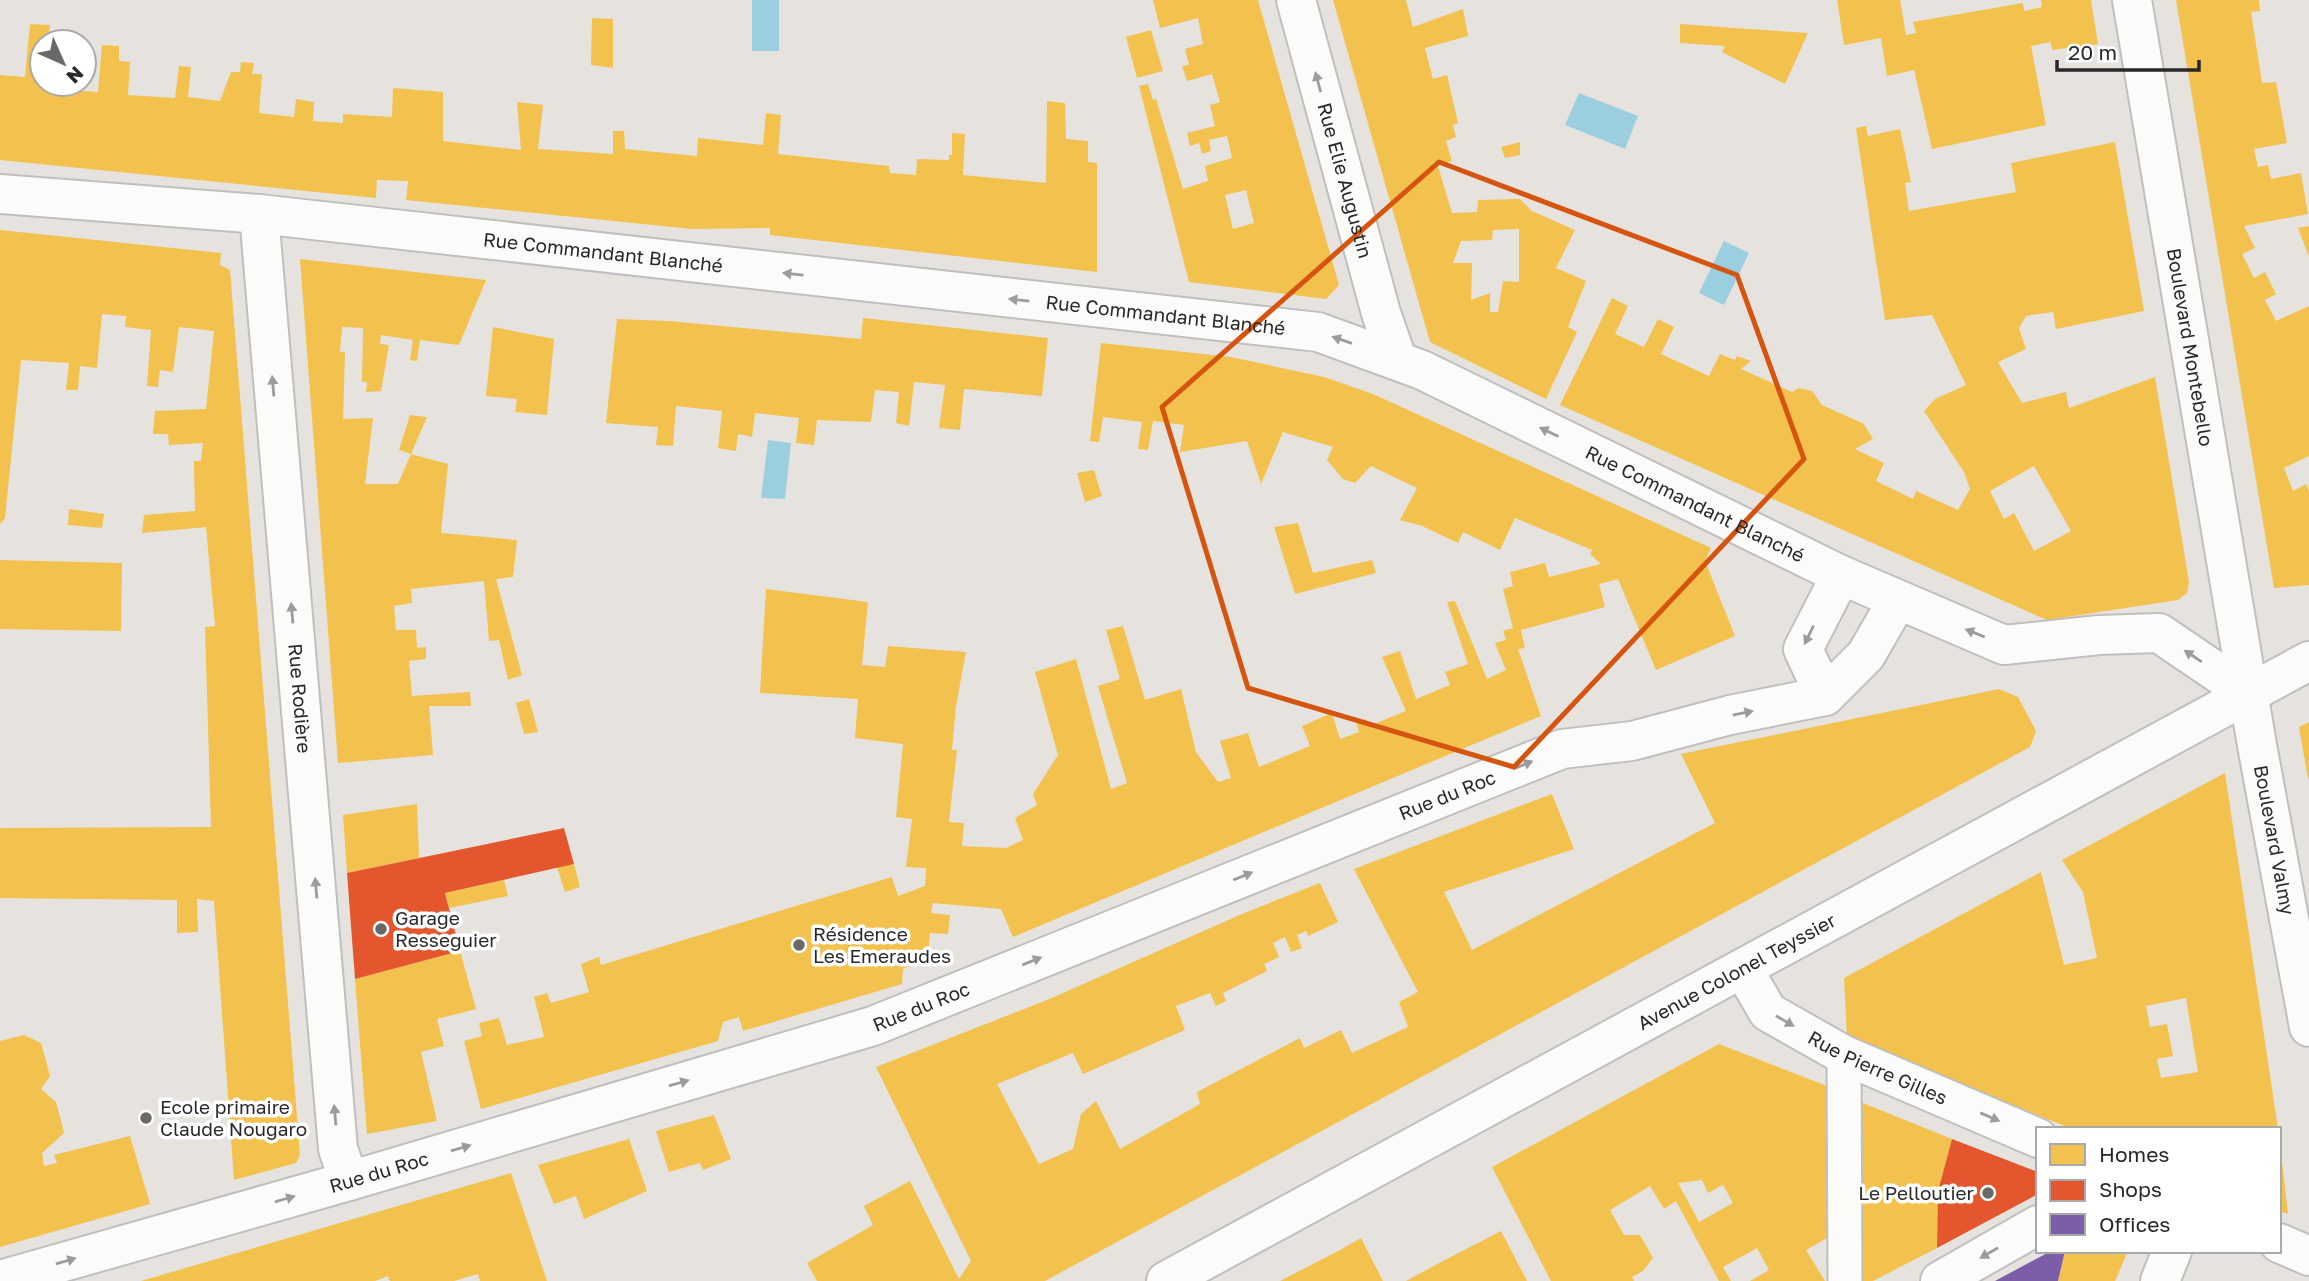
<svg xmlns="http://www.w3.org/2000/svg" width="2309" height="1281" viewBox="0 0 2309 1281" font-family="'Golos Text',sans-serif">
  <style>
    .water { fill: #9bcfdf }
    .homes { fill: #f2c14e; fill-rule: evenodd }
    .shops { fill: #e4572e }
    .offices { fill: #7b5ea7 }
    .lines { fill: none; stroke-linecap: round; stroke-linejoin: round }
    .pedestrian-casing { stroke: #c0bfc0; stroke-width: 37 }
    .minor-casing { stroke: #c0bfc0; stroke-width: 42 }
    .secondary-casing { stroke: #c0bfc0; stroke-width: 42 }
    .pedestrian { stroke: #fbfbfa; stroke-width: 33 }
    .minor { stroke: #fbfbfa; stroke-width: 38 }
    .secondary { stroke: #fbfbfa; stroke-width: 38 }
    .oneway { fill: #9c9c9c }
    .marked { fill: none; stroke: #d5540f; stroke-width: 5; stroke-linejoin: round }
    .poi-dot { fill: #6a6968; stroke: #fff; stroke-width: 2.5 }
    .labels { text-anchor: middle; stroke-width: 7; stroke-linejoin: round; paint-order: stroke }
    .street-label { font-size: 19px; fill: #282828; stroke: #fff }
    .poi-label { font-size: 19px; fill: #282828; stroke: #fff; text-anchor: start }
  </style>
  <rect width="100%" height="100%" fill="#e6e3df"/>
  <!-- water -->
  <g class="water">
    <rect x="752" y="0" width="27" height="51"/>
    <polygon points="1579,93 1638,116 1625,149 1565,125"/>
    <polygon points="1724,241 1749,253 1724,305 1699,293"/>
    <polygon points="768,440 791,443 785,499 761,498"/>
  </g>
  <!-- homes -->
  <g class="homes">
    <path d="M1153,0H1258L1339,285L1326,299L1189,282L1139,86L1148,84L1153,100L1156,99L1183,189L1208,181L1205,166L1232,158L1227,136L1209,140L1211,151L1202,154L1199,143L1190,146L1187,133L1215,126L1210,105L1220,102L1212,74L1187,81L1182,66L1189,65L1185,49L1203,44L1198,18L1160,28ZM1246,190L1254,223L1233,229L1225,195Z"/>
    <path d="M1333,0H1406L1413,27L1463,9L1468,36L1425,48L1433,79L1447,75L1458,123L1453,125L1456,137L1446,141L1452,161L1438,166L1452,213L1477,212L1478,200L1520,199L1532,211L1575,230L1556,268L1586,281L1568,327L1577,332L1546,399L1430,342ZM1519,229V282L1503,281L1498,312H1490V293L1471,300L1472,263H1453L1461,241L1492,240L1493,230Z"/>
    <polygon points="1837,0 1900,0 1906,35 1916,33 1913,22 2023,3 2024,11 2042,7 2041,0 2091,0 2098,44 2052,50 2051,42 2031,46 2046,125 1932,149 1914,70 1887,76 1881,38 1844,45"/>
    <polygon points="2176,0 2259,0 2260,11 2251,12 2262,83 2276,82 2287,143 2254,149 2258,167 2268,165 2271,179 2301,173 2308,214 2244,226 2255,248 2242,254 2254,278 2265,272 2276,294 2265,300 2276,321 2309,306 2309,456 2284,468 2293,491 2306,484 2309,491 2309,585 2274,588"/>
    <polygon points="592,18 613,19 613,68 591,65"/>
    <polygon points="30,24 50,25 48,42 42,42 42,84 73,84 72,90 98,92 102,45 119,46 119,61 130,62 128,95 175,98 179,66 191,67 188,97 220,101 231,72 240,72 241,62 254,63 252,74 262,74 259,113 294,117 296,99 314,102 313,121 343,123 343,114 392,117 393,88 443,92 443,141 521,150 517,102 543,105 538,149 613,154 613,131 624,131 625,149 697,156 698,138 763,145 766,113 781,115 778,154 889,166 890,173 916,175 917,159 949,160 949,155 952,155 952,133 965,134 963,175 1046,183 1047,101 1065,103 1066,139 1088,141 1088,162 1097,163 1097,272 770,235 770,228 692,229 406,200 408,181 377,180 376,198 0,160 0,75 25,77"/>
    <polygon points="1680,24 1734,28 1808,33 1785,84 1722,52 1725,46 1680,43"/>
    <polygon points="1151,30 1163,71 1137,78 1126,37"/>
    <path d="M1866,126L1868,136L1900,129L1911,182L1905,183L1909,211L2016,192L2011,163L2115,142L2144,311L2056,329L2053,312L2026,316L2019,328L2026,349L1998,362L2022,403L2066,392L2069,408L2155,377L2189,582L2187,593L2178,600L2047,620L1560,405L1612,298L1628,306L1615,334L1644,347L1658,319L1674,327L1661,354L1709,376L1720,354L1735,360L1737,356L1751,361L1741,369L1792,392L1799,388L1812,391L1822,405L1864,424L1873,439L1855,449L1884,463L1876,481L1913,499L1916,491L1958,510L1970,489L1964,472L1924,411L1935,399L1966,385L1932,315L1885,320L1856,128ZM2034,466L2071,531L2034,551L2014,513L2004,519L1990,491Z"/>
    <polygon points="1520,142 1520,155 1505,158 1501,147"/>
    <polygon points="2309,226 2309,257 2298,228"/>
    <polygon points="0,230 221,253 220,265 230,270 300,1155 296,1163 234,1180 214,901 197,899 198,932 177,933 177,900 0,898 0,828 211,827 205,627 215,626 206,527 142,533 144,515 195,511 194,461 201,461 203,443 169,445 168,434 153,434 155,411 206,409 214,331 179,327 173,372 160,370 158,387 147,386 151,330 125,327 126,316 102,314 97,368 80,366 78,390 66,390 69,363 21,360 5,518 0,524"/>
    <polygon points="300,259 486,280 459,345 420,340 417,361 410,360 413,340 381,335 380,344 389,345 381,391 366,392 367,382 362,382 363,328 342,327 340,352 345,352 343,419 373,418 365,484 398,484 411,454 399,450 410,415 427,417 411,454 448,464 441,533 517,540 513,577 496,579 522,675 508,680 499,640 489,641 484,581 411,589 412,603 394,606 396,630 416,630 417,648 426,647 426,659 409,661 412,696 470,692 471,706 429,706 433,755 338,763"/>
    <polygon points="863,318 1048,338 1042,396 964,389 960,430 939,428 945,385 914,382 909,426 896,423 899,392 875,390 871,422 817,420 814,445 796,443 799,418 755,413 752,437 738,434 736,451 718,448 722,411 676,406 673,446 656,445 658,427 606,423 617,319 669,321 861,339"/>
    <polygon points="493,327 554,339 547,415 515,412 517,399 486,396"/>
    <polygon points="1101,343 1231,357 1324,377 1373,394 1711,548 1705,561 1735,636 1656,670 1618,579 1599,584 1605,607 1521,630 1525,648 1518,649 1541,716 1013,937 1001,909 933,903 931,913 950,915 948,934 930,933 928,957 903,969 902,984 743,1031 739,1017 723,1022 718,1041 481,1109 464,1041 482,1036 479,1023 499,1018 507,1045 544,1037 534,997 547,993 551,1003 589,992 581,964 599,957 601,965 892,877 898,896 925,886 926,868 906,867 912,819 896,817 903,744 855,738 858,699 760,693 766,589 868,602 862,665 885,667 888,646 966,652 956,706 952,750 957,750 949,822 964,823 962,846 1006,848 1023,840 1015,818 1037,805 1033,794 1058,755 1035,672 1076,659 1111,789 1127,783 1098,686 1120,679 1106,630 1123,626 1145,700 1181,689 1196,752 1218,782 1231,778 1220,741 1248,733 1259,767 1310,746 1302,726 1332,713 1340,739 1359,732 1356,722 1366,719 1369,726 1406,711 1382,657 1400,651 1416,699 1450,685 1445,672 1468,664 1447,602 1455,601 1487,679 1506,670 1495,643 1506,640 1503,631 1513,628 1503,589 1513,586 1510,572 1545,563 1549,577 1601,564 1590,554 1592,550 1515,518 1500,550 1463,532 1458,543 1422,526 1400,520 1417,488 1371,466 1355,483 1343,479 1327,460 1333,447 1283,432 1261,484 1247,441 1180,452 1184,425 1153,421 1148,450 1138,449 1142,422 1103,417 1099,442 1090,441"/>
    <polygon points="1094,470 1102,496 1085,502 1077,473"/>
    <polygon points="69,509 104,514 102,528 68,525"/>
    <polygon points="1298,523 1313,573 1372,560 1376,573 1295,594 1274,527"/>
    <polygon points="0,560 122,563 121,631 0,629"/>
    <polygon points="1999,689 2018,697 2036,731 2030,747 1045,1281 817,1281 807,1263 873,1225 864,1206 910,1181 959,1279 971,1261 876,1067 1047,1000 1242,914 1320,883 1338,922 1308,936 1306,931 1297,935 1302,948 1291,952 1285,937 1273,943 1279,957 1264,964 1267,971 1223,993 1226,1001 1216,1006 1210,993 1176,1006 1185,1030 1083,1074 1073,1053 997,1084 1039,1164 1073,1149 1081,1114 1096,1101 1120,1149 1200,1104 1197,1092 1300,1038 1304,1048 1341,1030 1352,1053 1408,1027 1399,1002 1418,992 1354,869 1552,794 1574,849 1444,892 1472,950 1715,823 1681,754"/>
    <polygon points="529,699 538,732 524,734 516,703"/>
    <polygon points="2309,722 2309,778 2308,779 2299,727"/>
    <path d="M2225,773L2278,1129H2072L1847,1038L1844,978L2041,872L2064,965L2097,958L2083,892L2062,860ZM2186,998L2198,1072L2161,1078L2157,1059L2173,1056L2167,1024L2150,1027L2146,1006Z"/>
    <polygon points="417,804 419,858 347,873 343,815"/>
    <polygon points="574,864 580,887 565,892 557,867"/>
    <polygon points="504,880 508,896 449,908 445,893"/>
    <polygon points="460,951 476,1009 437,1019 444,1046 421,1052 437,1121 367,1134 355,979"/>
    <polygon points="24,1035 41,1043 50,1076 41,1089 56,1102 64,1133 42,1153 44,1166 57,1163 54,1155 130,1136 150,1204 0,1247 0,1041"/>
    <path d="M1719,1044L1827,1086V1238L1806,1250L1825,1281H1750L1769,1270L1757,1248L1723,1267L1731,1281H1719L1676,1201L1664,1209L1650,1186L1610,1210L1624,1235H1640L1653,1258L1643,1271L1632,1277L1634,1281H1551L1492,1167ZM1702,1180L1708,1193L1723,1185L1733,1203L1699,1222L1678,1183Z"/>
    <polygon points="1853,1099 1952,1139 1938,1191 1937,1248 1873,1281 1848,1281"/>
    <polygon points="714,1115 731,1159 703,1170 700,1163 669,1172 656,1131"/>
    <polygon points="629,1139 647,1191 584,1219 576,1196 554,1204 538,1165"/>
    <polygon points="2279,1153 2281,1153 2288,1214 2279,1211"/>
    <polygon points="511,1173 547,1281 480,1281 478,1274 454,1281 390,1281 388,1276 375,1281 141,1281"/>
    <polygon points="1501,1231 1527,1281 1406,1281 1443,1261"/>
    <polygon points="1361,1238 1383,1281 1280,1281 1340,1250"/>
    <polygon points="2065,1251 2128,1251 2115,1281 2058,1281"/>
  </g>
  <!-- shops -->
  <g class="shops">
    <polygon points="564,828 574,864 445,893 460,951 355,979 347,873"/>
    <polygon points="1952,1139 2038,1172 2038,1194 1937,1248 1938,1191"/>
  </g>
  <!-- offices -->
  <polygon class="offices" points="2051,1251 2065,1251 2058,1281 1995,1281"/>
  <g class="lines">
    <!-- pedestrian casing -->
    <g class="pedestrian-casing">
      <polyline id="pedestrian" points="1844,1055 1845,1281"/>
    </g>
    <!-- minor casing -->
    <g class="minor-casing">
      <g id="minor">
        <path id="s1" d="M1296,0L1381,313L1397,359"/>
        <path id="s2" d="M0,194L259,214L1318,332L1422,370L1841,575L2004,645L2099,635L2159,633L2249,694"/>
        <path id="s3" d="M259,214L338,1149L349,1181"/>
        <polyline points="1825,696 1803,649 1841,575"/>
        <path id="s4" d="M1743,969L1768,1012L1844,1055L2038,1138"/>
        <polyline points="2279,1243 2309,1256"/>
        <path id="s5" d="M0,1280L349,1181L873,1026L1562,749L1632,741L1730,715L1825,696L1866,655L1897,601"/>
        <polyline points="1940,1281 2038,1225"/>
        <polyline points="2160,1281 2172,1251"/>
      </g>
    </g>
    <!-- secondary casing -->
    <g class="secondary-casing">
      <g id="secondary">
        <path id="s6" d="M2132,0L2257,745L2309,1027"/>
        <path id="s7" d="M1166,1281L2309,661"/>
      </g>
    </g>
    <!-- pedestrian -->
    <use href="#pedestrian" class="pedestrian"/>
    <!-- minor -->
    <use href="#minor" class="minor"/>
    <!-- secondary -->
    <use href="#secondary" class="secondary"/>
  </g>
  <!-- one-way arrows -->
  <defs><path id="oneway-solid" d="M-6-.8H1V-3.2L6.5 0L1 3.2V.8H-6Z" transform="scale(1.75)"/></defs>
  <g class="oneway">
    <use href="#oneway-solid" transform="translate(1318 82) rotate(-105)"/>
    <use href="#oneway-solid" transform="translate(793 274) rotate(-174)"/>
    <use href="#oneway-solid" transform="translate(1019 300) rotate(-174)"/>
    <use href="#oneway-solid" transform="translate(1342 340) rotate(-161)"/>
    <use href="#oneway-solid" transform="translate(273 386) rotate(-95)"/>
    <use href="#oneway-solid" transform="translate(1549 432) rotate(-154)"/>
    <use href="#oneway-solid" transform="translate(292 613) rotate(-95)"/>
    <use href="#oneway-solid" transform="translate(1975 633) rotate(-158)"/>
    <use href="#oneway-solid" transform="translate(1809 635) rotate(116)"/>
    <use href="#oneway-solid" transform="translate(2193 656) rotate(-146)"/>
    <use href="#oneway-solid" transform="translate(1743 713) rotate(-11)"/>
    <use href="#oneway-solid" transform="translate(1523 765) rotate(-22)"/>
    <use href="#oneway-solid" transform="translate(1243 876) rotate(-22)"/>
    <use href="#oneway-solid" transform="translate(316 888) rotate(-95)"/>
    <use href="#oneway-solid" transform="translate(1032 961) rotate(-22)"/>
    <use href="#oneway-solid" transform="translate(1785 1021) rotate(30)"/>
    <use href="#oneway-solid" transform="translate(679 1083) rotate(-16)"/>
    <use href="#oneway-solid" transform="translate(335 1115) rotate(-95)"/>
    <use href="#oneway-solid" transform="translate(1990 1117) rotate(23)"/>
    <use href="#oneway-solid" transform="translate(461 1148) rotate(-16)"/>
    <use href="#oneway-solid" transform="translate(285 1199) rotate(-16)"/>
    <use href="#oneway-solid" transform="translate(1989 1253) rotate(150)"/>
    <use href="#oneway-solid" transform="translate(66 1261) rotate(-16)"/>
  </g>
  <!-- marked area -->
  <path class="marked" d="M1439,162L1737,275L1804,459L1514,767L1248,688L1162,407Z"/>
  <!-- markers -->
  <g class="poi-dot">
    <circle cx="381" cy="929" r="7"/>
    <circle cx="799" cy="945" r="7"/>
    <circle cx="146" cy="1118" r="7"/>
    <circle cx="1988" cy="1193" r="7"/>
  </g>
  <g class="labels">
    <!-- street labels -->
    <g class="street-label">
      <text dy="7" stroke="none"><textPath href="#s1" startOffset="187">Rue Elie Augustin</textPath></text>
      <text dy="7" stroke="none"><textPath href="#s2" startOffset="606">Rue Commandant Blanché</textPath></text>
      <text dy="7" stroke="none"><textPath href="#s2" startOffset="1172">Rue Commandant Blanché</textPath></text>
      <text dy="7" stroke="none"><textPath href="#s6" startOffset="352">Boulevard Montebello</textPath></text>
      <text dy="7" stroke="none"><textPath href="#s2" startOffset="1740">Rue Commandant Blanché</textPath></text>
      <text dy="7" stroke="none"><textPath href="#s3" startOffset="486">Rue Rodière</textPath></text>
      <text dy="7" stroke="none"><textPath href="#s5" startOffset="1528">Rue du Roc</textPath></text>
      <text dy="7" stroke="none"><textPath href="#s6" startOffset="852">Boulevard Valmy</textPath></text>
      <text dy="7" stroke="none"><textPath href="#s7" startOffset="649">Avenue Colonel Teyssier</textPath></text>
      <text dy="7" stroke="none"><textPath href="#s5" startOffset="961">Rue du Roc</textPath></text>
      <text dy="7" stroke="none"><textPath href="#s4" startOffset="173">Rue Pierre Gilles</textPath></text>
      <text dy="7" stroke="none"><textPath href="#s5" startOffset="394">Rue du Roc</textPath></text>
    </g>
    <!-- poi labels -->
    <g class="poi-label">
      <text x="395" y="925">Garage<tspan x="395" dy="22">Resseguier</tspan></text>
      <text x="813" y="941">Résidence<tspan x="813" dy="22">Les Emeraudes</tspan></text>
      <text x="160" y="1114">Ecole primaire<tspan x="160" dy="22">Claude Nougaro</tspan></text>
      <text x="1974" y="1200" text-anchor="end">Le Pelloutier</text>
    </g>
  </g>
  <!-- legend -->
  <rect x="2036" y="1127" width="245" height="126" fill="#ffffff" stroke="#a9a9a9" stroke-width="2"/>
  <rect x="2050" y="1144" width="35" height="21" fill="#f2c14e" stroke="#a9a9a9" stroke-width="2"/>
  <text x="2099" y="1162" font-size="21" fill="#282828">Homes</text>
  <rect x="2050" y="1180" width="35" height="21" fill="#e4572e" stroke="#a9a9a9" stroke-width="2"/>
  <text x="2099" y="1197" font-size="21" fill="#282828">Shops</text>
  <rect x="2050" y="1214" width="35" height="21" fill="#7b5ea7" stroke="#a9a9a9" stroke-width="2"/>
  <text x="2099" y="1232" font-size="21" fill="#282828">Offices</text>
  <!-- north arrow -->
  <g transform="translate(63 63) rotate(135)"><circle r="33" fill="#ffffff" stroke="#a9a9a9" stroke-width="2"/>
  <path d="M0-5L12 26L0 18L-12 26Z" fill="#6a6968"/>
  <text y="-10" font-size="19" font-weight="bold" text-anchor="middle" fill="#282828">N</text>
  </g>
  <!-- scale -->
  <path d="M2057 60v10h142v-10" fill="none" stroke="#282828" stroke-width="3.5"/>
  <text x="2068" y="60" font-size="21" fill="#282828" stroke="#ffffff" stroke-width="5" paint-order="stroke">20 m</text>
</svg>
